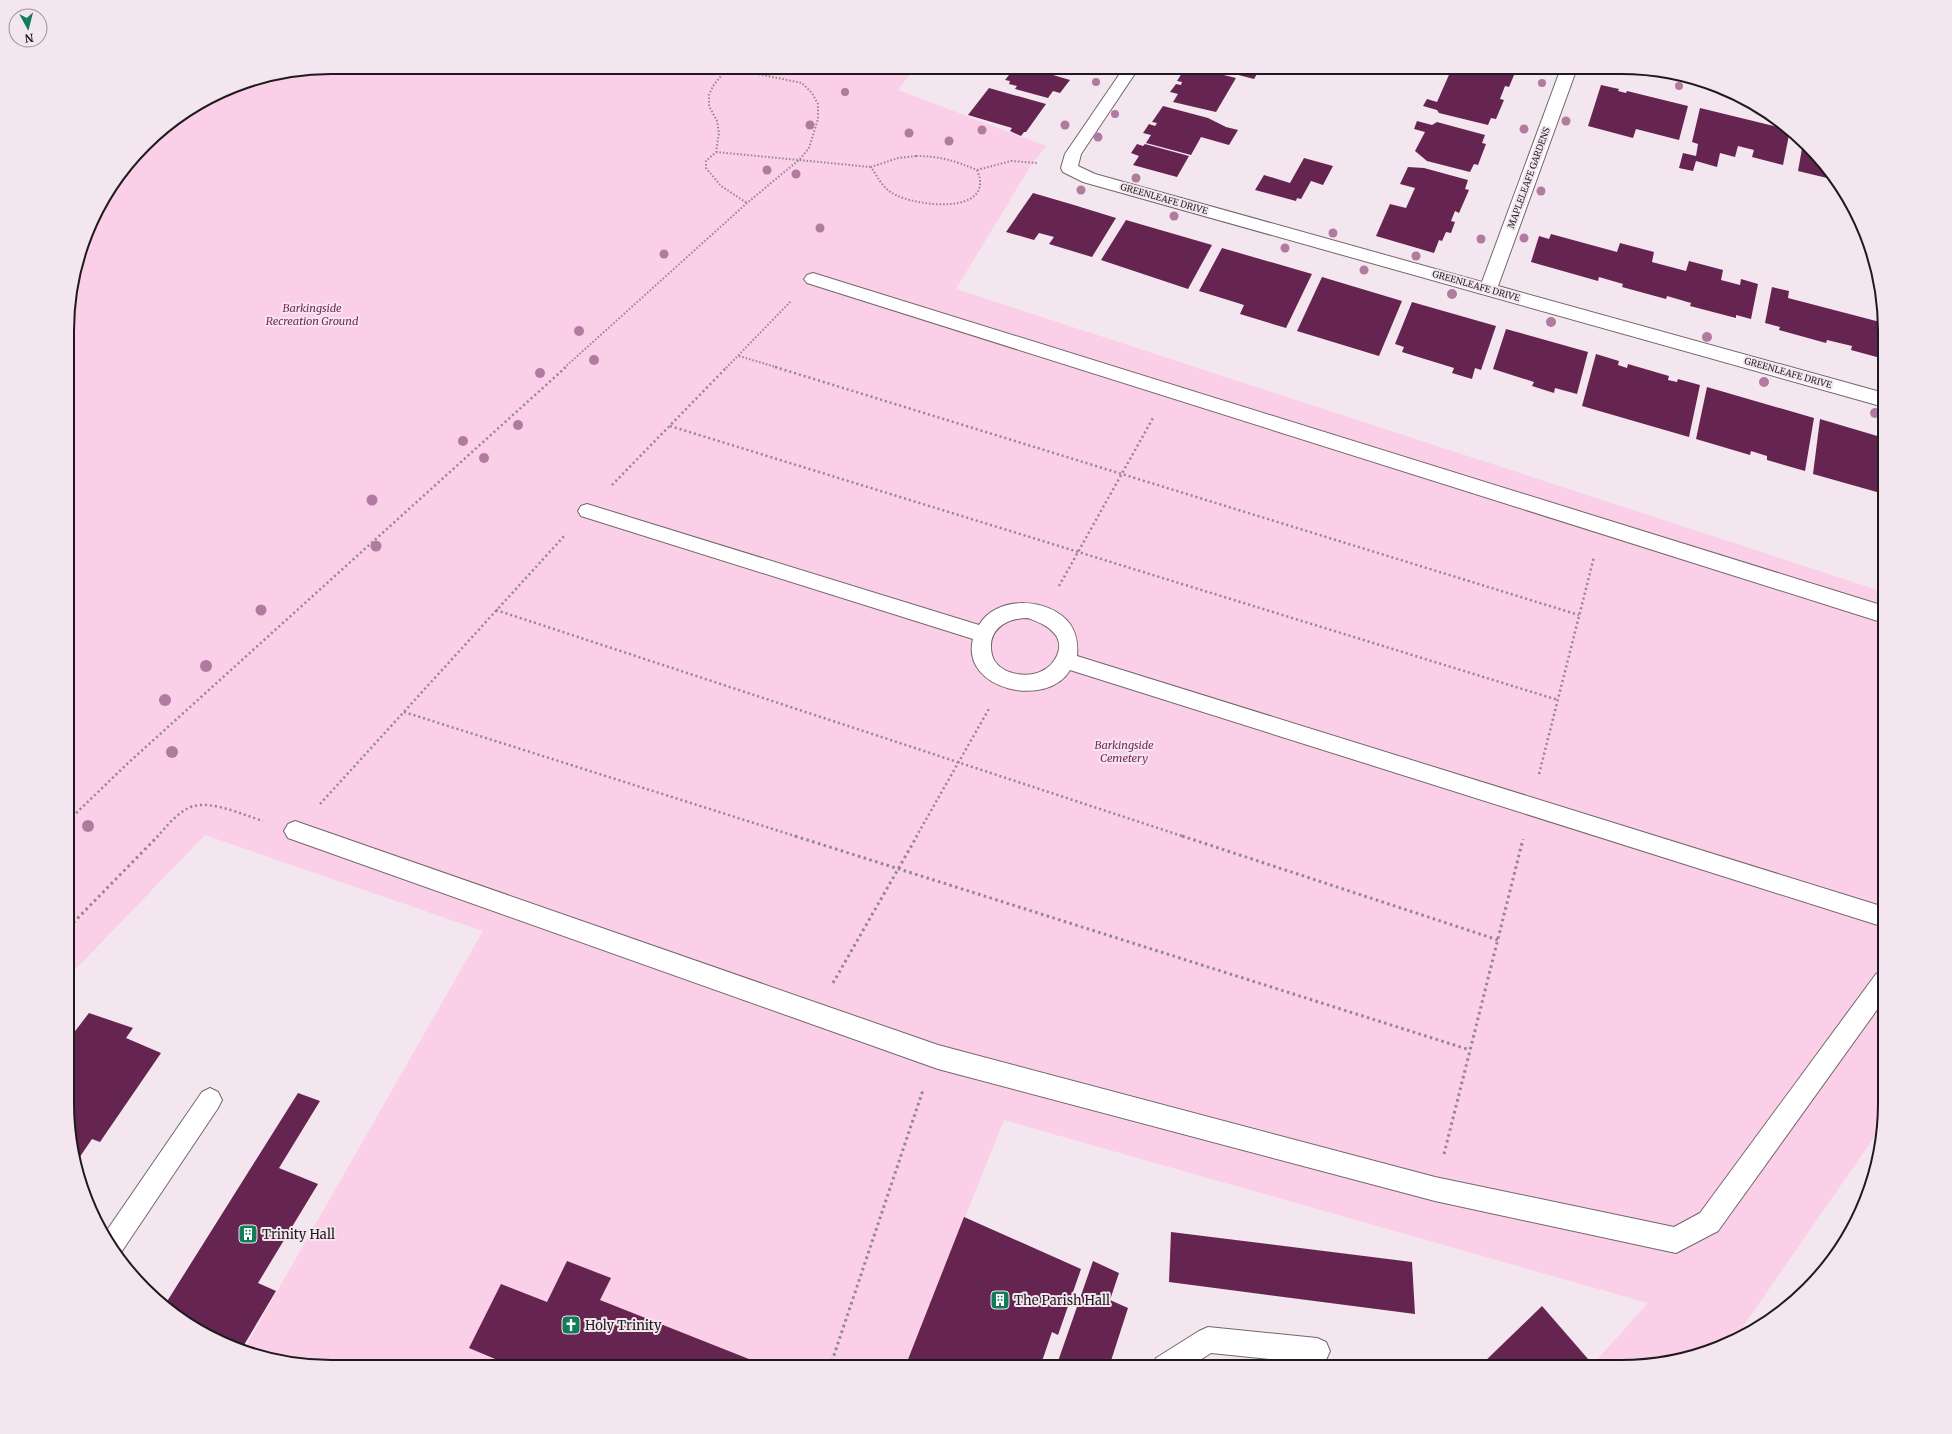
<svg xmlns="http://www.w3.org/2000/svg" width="1952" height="1434" viewBox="0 0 1952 1434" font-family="Merriweather,serif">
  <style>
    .green { fill: #facfe7 }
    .building { fill: #662550 }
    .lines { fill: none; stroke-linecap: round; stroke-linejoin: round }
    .service-casing { stroke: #72666d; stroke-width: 2 }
    .minor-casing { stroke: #72666d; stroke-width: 2 }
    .path-far2 { stroke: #91878d; stroke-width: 2; stroke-dasharray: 1.5 2; stroke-linecap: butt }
    .path-far1 { stroke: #91878d; stroke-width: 2.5; stroke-dasharray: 2 3; stroke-linecap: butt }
    .path { stroke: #91878d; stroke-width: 3; stroke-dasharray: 2.5 3.5; stroke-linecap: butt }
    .service { fill: #fff; fill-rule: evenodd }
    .minor { fill: #fff; fill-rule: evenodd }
    .tree { fill: #b17b9f }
    .labels { text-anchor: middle; stroke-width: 4; stroke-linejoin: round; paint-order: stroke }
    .far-street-label { font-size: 9px; fill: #1f1a1d; stroke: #f4e6ee }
    .park-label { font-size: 11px; font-style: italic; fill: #7b245f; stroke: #f4e6ee }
    .near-poi-label { font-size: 13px; fill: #1f1a1d; stroke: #f4e6ee; text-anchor: start }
    .rim { fill: none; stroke: #1f1a1d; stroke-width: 2 }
  </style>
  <rect width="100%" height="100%" fill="#f4e6ee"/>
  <!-- green -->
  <polygon class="green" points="913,70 898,90 1046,146 1030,167 956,289 1884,592 1884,1123 1733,1341 1689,1358 1621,1367 1595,1367 1593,1364 1648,1303 1004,1120 905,1367 314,1366 243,1351 483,931 205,835 69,976 69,297 94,214 122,170 157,133 230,87 280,72"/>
  <!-- building -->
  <g class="building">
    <polygon points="1452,68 1517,68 1509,87 1505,86 1500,99 1504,100 1496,119 1491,118 1488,125 1439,113 1437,110 1423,106 1427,99 1437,102"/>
    <polygon points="1057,69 1053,75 1070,80 1060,93 1053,91 1048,98 1015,89 1017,86 1009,84 1010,81 1005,80 1013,70"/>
    <polygon points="1187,69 1199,69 1236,78 1216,112 1173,102 1178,94 1170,92 1176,84 1181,85 1182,82 1177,81 1182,73 1184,74"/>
    <polygon points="1215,69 1260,69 1254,79"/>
    <polygon points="1601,85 1619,89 1618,91 1626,93 1627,91 1688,106 1679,140 1636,129 1633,138 1588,126"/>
    <polygon points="989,88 1046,104 1026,132 1024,132 1021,136 1010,131 1012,128 968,115"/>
    <polygon points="1163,106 1208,118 1226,127 1238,130 1229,145 1201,137 1191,155 1146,143 1151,135 1143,133 1149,124 1155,126 1157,123 1152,122"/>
    <polygon points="1700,108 1790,130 1783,165 1752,157 1754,150 1738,146 1735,157 1720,153 1717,167 1696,161 1693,171 1679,168 1683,153 1696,156 1698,144 1692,142"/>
    <polygon points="1417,121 1432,125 1437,122 1485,135 1482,143 1486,144 1478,165 1474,164 1470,172 1427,161 1415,151 1425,132 1414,129"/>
    <polygon points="1803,143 1828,168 1827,178 1798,171"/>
    <polygon points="1137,144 1143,146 1145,144 1189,156 1177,177 1133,165 1139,156 1131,153"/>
    <polygon points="1304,158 1333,166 1323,185 1311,181 1301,199 1297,198 1296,201 1255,190 1264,175 1290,183"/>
    <polygon points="1408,167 1424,168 1468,180 1465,189 1469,190 1459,213 1455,211 1451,221 1455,222 1451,233 1446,232 1442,241 1439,240 1434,253 1376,236 1390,204 1406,208 1415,188 1400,184"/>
    <polygon points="1033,193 1074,205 1116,218 1092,257 1049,244 1054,237 1039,233 1034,240 1006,232"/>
    <polygon points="1126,220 1212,245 1188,289 1101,260"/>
    <polygon points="1551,234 1617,252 1620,243 1654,252 1652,262 1686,271 1689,261 1723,270 1721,280 1740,285 1741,279 1758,284 1751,319 1736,315 1736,318 1690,306 1691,303 1667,296 1666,299 1622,287 1623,284 1599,277 1598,281 1531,262 1539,236 1549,239"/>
    <polygon points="1222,248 1312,274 1286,328 1240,314 1244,305 1199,291"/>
    <polygon points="1322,277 1402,301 1379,356 1297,331"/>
    <polygon points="1772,287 1789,291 1788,298 1880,322 1881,318 1884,316 1884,359 1851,350 1852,346 1827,340 1826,343 1779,330 1780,327 1765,323"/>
    <polygon points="1412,302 1496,326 1481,370 1475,368 1472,379 1452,373 1454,368 1402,352 1404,347 1395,344"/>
    <polygon points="1506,329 1588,352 1577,394 1555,388 1554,393 1532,386 1534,382 1493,369"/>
    <polygon points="1596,354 1619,361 1618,365 1627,368 1628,364 1669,376 1668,380 1677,382 1678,379 1700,385 1689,437 1582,406"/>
    <polygon points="1707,387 1814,418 1805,471 1767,460 1767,456 1751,451 1750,455 1696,439"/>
    <polygon points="1820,419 1884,438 1884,494 1813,474"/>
    <polygon points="89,1013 133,1028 126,1038 161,1053 100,1142 92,1139 75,1164 69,1137 69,1039"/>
    <polygon points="298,1093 320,1101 279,1168 318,1184 258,1283 276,1291 241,1350 170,1312 154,1297 166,1303"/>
    <polygon points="964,1217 1081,1269 1058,1335 1052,1332 1040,1367 905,1367"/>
    <polygon points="1171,1232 1412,1262 1415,1314 1169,1282"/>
    <polygon points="567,1261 611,1278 600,1300 759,1363 757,1367 514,1367 469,1348 501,1284 547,1302"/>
    <polygon points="1093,1261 1119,1273 1110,1300 1128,1308 1109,1367 1056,1367"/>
    <polygon points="1542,1306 1595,1367 1479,1367"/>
  </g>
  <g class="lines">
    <!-- service casing -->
    <g class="service-casing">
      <g id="service">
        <path d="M587,504L979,625C997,594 1051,598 1070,624C1077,634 1078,645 1077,656L1884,907V927L1070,670C1048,709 960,690 973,639L581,516L578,511L581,506ZM1028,618C1038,622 1047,625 1054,633C1066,646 1055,665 1042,671C1027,679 997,674 992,655C986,630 1006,618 1028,618Z"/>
        <polygon points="295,821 938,1045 1435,1177 1674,1227 1700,1213 1876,974 1884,971 1884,1000 1718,1231 1676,1253 1435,1201 938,1069 288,838 284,831 288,824"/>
        <polygon points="210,1088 218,1092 222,1100 218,1108 118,1257 103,1236 202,1092"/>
        <polygon points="1208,1327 1317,1338 1326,1342 1330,1351 1326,1360 1317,1364 1211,1353 1189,1367 1152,1367 1156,1358 1199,1331"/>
      </g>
    </g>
    <!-- minor casing -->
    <g class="minor-casing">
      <g id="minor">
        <polygon points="1561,68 1577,68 1498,286 1884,393 1884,407 1083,182 1063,172 1061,168 1065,154 1123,69 1138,69 1081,154 1078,166 1095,174 1482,282"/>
        <polygon points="813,273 1884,606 1884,623 807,283 804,279 807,275"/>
      </g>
    </g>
    <!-- path-far2 -->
    <g class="path-far2">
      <polyline points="725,71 713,86 709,95 709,106 717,121 719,133 716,152 706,161 706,168 721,186 747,203"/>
      <polyline points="716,152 871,167"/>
      <path d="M916,156C940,156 955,161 977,170C997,216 914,207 892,193C882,187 877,176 871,167L898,158Z"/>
      <polyline points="977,170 1011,161 1038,163"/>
      <polyline points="739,356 779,368"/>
      <polyline points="564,368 747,203 800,159 809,148 818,119 818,104 812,93 802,83 743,71"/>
      <polyline points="726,368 791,301"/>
    </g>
    <!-- path-far1 -->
    <g class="path-far1">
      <polyline points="775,367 1579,615"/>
      <polyline points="670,426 1558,700"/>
      <polyline points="612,485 727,367"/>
      <polyline points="1059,586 1153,418"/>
      <polyline points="496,610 1185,837"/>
      <polyline points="404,712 798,837"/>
      <polyline points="1539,774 1594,557"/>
      <polyline points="320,804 566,534"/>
      <polyline points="69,820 127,764 566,367"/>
      <path d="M157,837C167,826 179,810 194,806C213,801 244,815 263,821"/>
      <polyline points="916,837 990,707"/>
    </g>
    <!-- path -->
    <g class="path">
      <polyline points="795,836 1470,1050"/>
      <polyline points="1182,836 1498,940"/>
      <polyline points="69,927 158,836"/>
      <polyline points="833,983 917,836"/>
      <polyline points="1444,1154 1523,839"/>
      <polyline points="830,1367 923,1090"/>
    </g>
    <!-- service -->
    <use href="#service" class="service"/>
    <!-- minor -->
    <use href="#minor" class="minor"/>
  </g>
  <!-- trees -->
  <g class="tree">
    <circle cx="1096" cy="82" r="4"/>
    <circle cx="1542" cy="83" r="4"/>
    <circle cx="1679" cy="86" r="4"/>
    <circle cx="845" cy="92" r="4"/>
    <circle cx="1115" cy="114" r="4"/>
    <circle cx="1566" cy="121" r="4.5"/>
    <circle cx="810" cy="125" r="4.5"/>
    <circle cx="1065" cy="125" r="4.5"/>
    <circle cx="1524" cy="129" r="4.5"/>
    <circle cx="982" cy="130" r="4.5"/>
    <circle cx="909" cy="133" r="4.5"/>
    <circle cx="1098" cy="137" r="4.5"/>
    <circle cx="949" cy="141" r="4.5"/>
    <circle cx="767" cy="170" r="4.5"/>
    <circle cx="796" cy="174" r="4.5"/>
    <circle cx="1136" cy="178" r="4.5"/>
    <circle cx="1081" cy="190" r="4.5"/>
    <circle cx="1541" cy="191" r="4.5"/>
    <circle cx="1174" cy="216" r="4.5"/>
    <circle cx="820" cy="228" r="4.5"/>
    <circle cx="1333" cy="233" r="4.5"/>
    <circle cx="1524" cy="238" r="4.5"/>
    <circle cx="1481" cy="239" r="4.5"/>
    <circle cx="1285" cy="248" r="4.5"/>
    <circle cx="664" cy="254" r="4.5"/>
    <circle cx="1416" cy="256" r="4.5"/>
    <circle cx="1364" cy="270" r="4.5"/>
    <circle cx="1452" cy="294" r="5"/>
    <circle cx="1551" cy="322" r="5"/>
    <circle cx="579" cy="331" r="5"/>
    <circle cx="1707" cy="337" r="5"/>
    <circle cx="594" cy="360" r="5"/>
    <circle cx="540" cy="373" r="5"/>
    <circle cx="1764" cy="382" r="5"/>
    <circle cx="1875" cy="413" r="5"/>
    <circle cx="518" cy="425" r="5"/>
    <circle cx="463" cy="441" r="5"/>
    <circle cx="484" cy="458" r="5"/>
    <circle cx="372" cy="500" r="5.5"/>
    <circle cx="376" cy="546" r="5.5"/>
    <circle cx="261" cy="610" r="5.5"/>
    <circle cx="206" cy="666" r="6"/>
    <circle cx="165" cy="700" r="6"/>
    <circle cx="172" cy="752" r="6"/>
    <circle cx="88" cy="826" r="6"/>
  </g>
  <!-- icons -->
  <defs>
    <g id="building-square" transform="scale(1)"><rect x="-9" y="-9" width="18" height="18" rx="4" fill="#117c57" stroke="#f4e6ee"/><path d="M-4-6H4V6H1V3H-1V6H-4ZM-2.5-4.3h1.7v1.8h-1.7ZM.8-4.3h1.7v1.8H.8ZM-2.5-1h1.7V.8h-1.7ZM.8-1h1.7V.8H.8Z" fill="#fff"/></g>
    <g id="church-square" transform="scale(1)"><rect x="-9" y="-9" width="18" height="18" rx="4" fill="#117c57" stroke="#f4e6ee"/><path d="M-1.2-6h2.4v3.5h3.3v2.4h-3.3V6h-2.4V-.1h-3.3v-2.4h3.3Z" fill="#fff"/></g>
  </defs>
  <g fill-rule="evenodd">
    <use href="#building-square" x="248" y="1234"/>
    <use href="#building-square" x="1000" y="1300"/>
    <use href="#church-square" x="571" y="1325"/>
  </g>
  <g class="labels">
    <!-- far-street labels -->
    <g class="far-street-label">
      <text transform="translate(1529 178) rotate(-70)" y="3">MAPLELEAFE GARDENS</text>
      <text transform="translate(1164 199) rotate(16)" y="3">GREENLEAFE DRIVE</text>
      <text transform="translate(1476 286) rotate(16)" y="3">GREENLEAFE DRIVE</text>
      <text transform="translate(1788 373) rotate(16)" y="3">GREENLEAFE DRIVE</text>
    </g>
    <!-- park labels -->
    <g class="park-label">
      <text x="312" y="312">Barkingside<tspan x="312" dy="13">Recreation Ground</tspan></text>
      <text x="1124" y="749">Barkingside<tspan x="1124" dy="13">Cemetery</tspan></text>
    </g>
    <!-- near-poi labels -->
    <g class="near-poi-label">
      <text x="262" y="1239">Trinity Hall</text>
      <text x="1014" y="1305">The Parish Hall</text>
      <text x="585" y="1330">Holy Trinity</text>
    </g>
  </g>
  <!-- crop -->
  <path d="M0 0H1952V1434H0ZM331 74H1621A257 257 0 0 1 1878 331V1103A257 257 0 0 1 1621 1360H331A257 257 0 0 1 74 1103V331A257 257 0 0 1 331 74Z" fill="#f4e6ee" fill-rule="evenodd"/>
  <path class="rim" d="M331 74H1621A257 257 0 0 1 1878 331V1103A257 257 0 0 1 1621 1360H331A257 257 0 0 1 74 1103V331A257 257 0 0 1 331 74Z"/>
  <!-- north arrow -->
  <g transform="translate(28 28) rotate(173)"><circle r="19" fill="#f4e6ee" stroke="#9f949a"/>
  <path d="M0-3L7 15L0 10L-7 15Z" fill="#117c57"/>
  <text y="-6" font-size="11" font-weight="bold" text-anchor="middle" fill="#1f1a1d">N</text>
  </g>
</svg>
